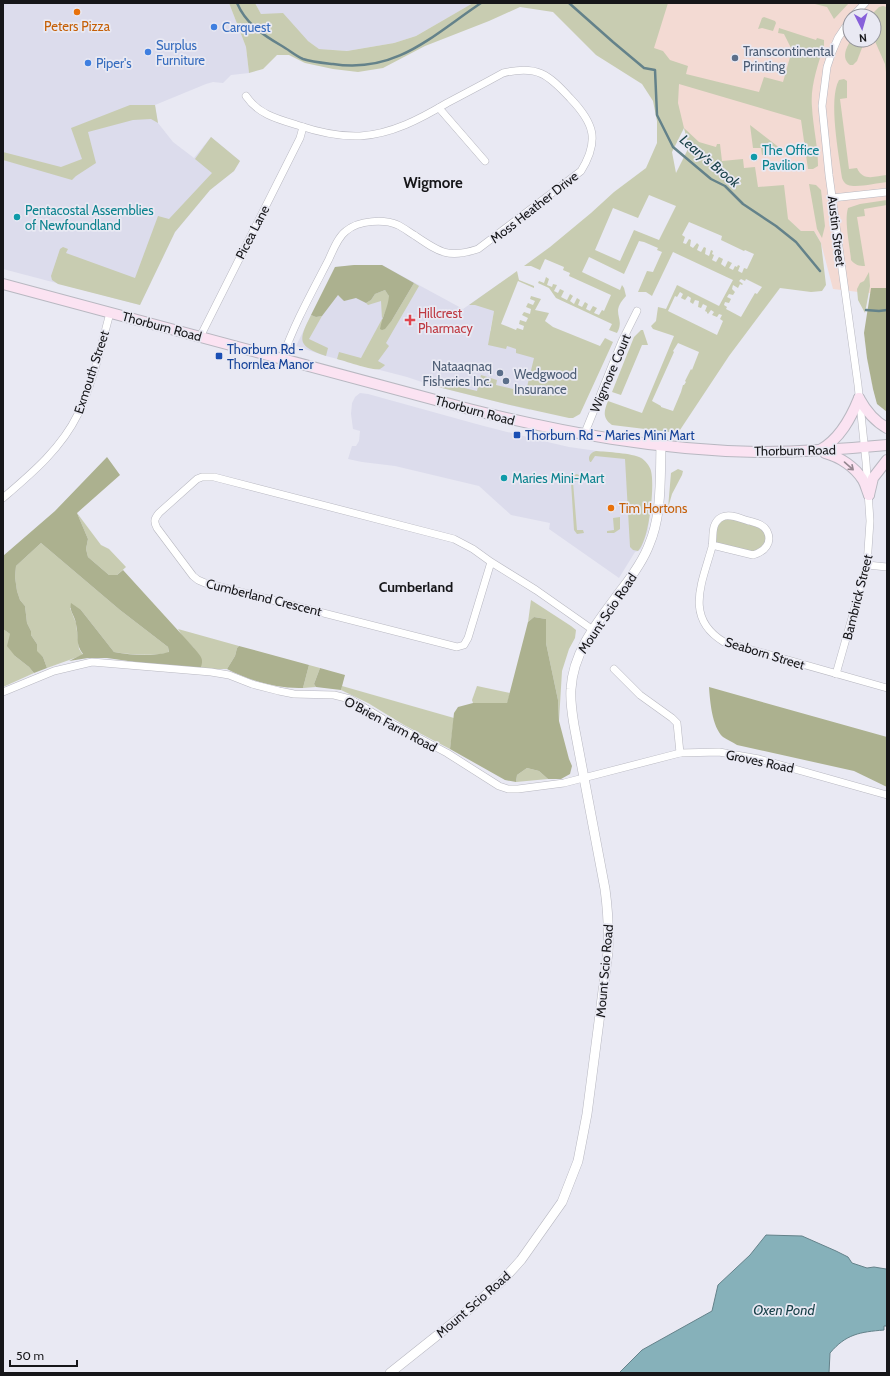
<svg xmlns="http://www.w3.org/2000/svg" width="890" height="1376" viewBox="0 0 890 1376" font-family="Cabin,sans-serif">
  <style>
    .built { fill: #dcdcec }
    .industrial { fill: #f3dad3; fill-rule: evenodd }
    .green { fill: #c8ccb1; fill-rule: evenodd }
    .forest { fill: #acb18f }
    .water { fill: #86b1ba; stroke: #64828a }
    .lines { fill: none; stroke-linecap: round; stroke-linejoin: round }
    .stream { stroke: #64828a; stroke-width: 2.5 }
    .minor-casing { stroke: #b8b8c1; stroke-width: 8 }
    .tertiary-casing { stroke: #b8b8c1; stroke-width: 10 }
    .secondary-casing { stroke: #b8b8c1; stroke-width: 12 }
    .minor { stroke: #fff; stroke-width: 7 }
    .tertiary { stroke: #fff; stroke-width: 9 }
    .secondary { stroke: #fbe3f2; stroke-width: 10 }
    .oneway { stroke: #948790 }
    .food-dot { fill: #e8710a; stroke: #e9e9f3; stroke-width: 1.5 }
    .shop-dot { fill: #3f7fe0; stroke: #e9e9f3; stroke-width: 1.5 }
    .service-dot { fill: #5c6f8a; stroke: #e9e9f3; stroke-width: 1.5 }
    .culture-dot { fill: #0f9aa8; stroke: #e9e9f3; stroke-width: 1.5 }
    .health-dot { fill: #e0444e; stroke: #e9e9f3; stroke-width: 1.5 }
    .transit-dot { fill: #1a4fb4; stroke: #e9e9f3; stroke-width: 1.5 }
    .labels { text-anchor: middle; stroke-width: 3.5; stroke-linejoin: round; paint-order: stroke }
    .food-label { font-size: 13px; fill: #c56008; stroke: #e9e9f3 }
    .shop-label { font-size: 13px; fill: #366cbe; stroke: #e9e9f3; text-anchor: start }
    .service-label { font-size: 13px; fill: #4e5e75; stroke: #e9e9f3; text-anchor: start }
    .culture-label { font-size: 13px; fill: #0d838f; stroke: #e9e9f3; text-anchor: start }
    .street-label { font-size: 13px; fill: #161619; stroke: #e9e9f3 }
    .health-label { font-size: 13px; fill: #be3a42; stroke: #e9e9f3; text-anchor: start }
    .transit-label { font-size: 13px; fill: #164399; stroke: #e9e9f3; text-anchor: start }
    .water-label { font-size: 14px; font-style: italic; fill: #173f47; stroke: #e9e9f3 }
    .neighbourhood-label { font-size: 14px; font-weight: bold; fill: #161619; stroke: #e9e9f3 }
    .quarter-label { font-size: 15px; font-weight: bold; fill: #161619; stroke: #e9e9f3 }
  </style>
  <rect width="100%" height="100%" fill="#e9e9f3"/>
  <!-- built -->
  <g class="built">
    <polygon points="3,3 229,3 246,47 249,73 231,75 223,83 213,82 206,84 155,105 158,123 173,142 194,158 211,137 240,161 234,171 210,190 175,232 140,305 3,269"/>
    <polygon points="255,3 473,3 416,36 394,43 347,51 319,49 308,41 261,14"/>
    <polygon points="354,265 382,265 463,309 500,283 490,331 536,343 540,363 530,410 434,386 407,377 326,356 296,346 335,267"/>
    <polygon points="360,393 368,394 480,425 539,440 569,447 633,456 642,458 648,466 651,471 651,498 648,530 641,549 638,551 635,552 619,578 549,529 550,523 511,515 479,486 395,466 362,462 348,459 352,446 356,446 359,441 360,431 353,429 351,414 352,403 355,397"/>
  </g>
  <!-- industrial -->
  <path class="industrial" d="M613,3H887V293H867L833,289L821,243L814,231H801L729,168L689,147L684,128ZM850,16H874V40H850Z"/>
  <!-- green -->
  <g class="green">
    <path d="M229,3H255L261,14L283,13L308,41L319,49L347,51L394,43L416,36L473,3H668L654,48L663,51L670,60L688,66L686,74L759,92L764,77L783,82L792,50L784,34L778,33L779,28L816,40L817,38L824,40V46C818,64 810,87 812,107C813,127 818,146 818,166L813,169H808L801,120L679,84L678,103L684,128L699,142L716,147L717,144H720L722,161L743,159L744,168L755,167L758,187L784,185L788,219L801,231H814L821,243L826,285L822,291L811,292L780,288L729,356L678,433L612,425C602,418 604,411 608,401L642,413L674,336L653,329L651,326L656,321L658,307L666,309L677,285L719,306L733,280L673,252L652,296L646,292H638L647,271L653,272L662,252L657,250L658,248L644,242L639,241L624,274L589,257L582,272L620,290L622,285L624,288L626,296C609,314 626,317 617,333L609,330L612,324L556,298L549,288L538,283L539,281L544,283L546,277L549,279L547,285L552,287L553,284L557,285L554,291L558,293L560,289L564,291L561,297L567,300L570,294L573,296L570,301L574,304L577,298L580,300L578,305L582,307L585,302L588,304L586,309L590,311L593,306L597,308L594,313L599,315L602,310L604,311L611,295L569,276L570,273L563,270L564,267L545,259L540,270L531,266H524L550,247L591,213L614,192L646,168L657,143V121L653,101L642,84L596,55L553,12L520,7L489,21L425,46L383,68L358,72L333,69L305,63L289,55H277L263,69L249,73L246,47ZM684,128L689,147L676,173L672,152ZM649,195L676,206L659,240L634,230L620,261L595,250L613,208L638,218ZM689,222L722,236L721,240L744,251L745,250L754,254L747,269L744,268L742,273L738,271L740,266L738,265L737,267L735,266L733,270L729,268L732,263L728,261L725,267L721,264L723,259L719,257L716,262L712,260L714,255L712,254L713,251L711,250L709,256L705,254L706,248L704,247L701,252L697,250L699,245L697,243L693,248L690,246L691,240L689,239L686,244L683,243L685,237L682,235ZM741,279L745,281L746,279L762,287L757,294L755,293L741,317L726,309L727,307L724,305L725,302L729,303L731,299L727,297L729,294L733,295L735,292L732,289L733,285L738,288L740,284L742,285L743,284L739,281ZM680,292L683,294L681,298L685,300L688,296L691,298L690,302L693,304L695,300L699,301L698,307L701,308L703,304L707,306L705,311L707,312V313L708,314L711,310L714,312L712,315L717,317L719,314L722,315L720,319L723,321L717,335L668,311L675,296L677,297ZM678,343L699,352L692,370L691,369L685,381L686,382L684,385H683L681,392L673,411L661,407V406L652,401L674,352L673,351Z"/>
    <polygon points="811,3 849,3 834,19 827,7"/>
    <polygon points="883,6 887,7 887,80 885,64 874,39 874,16 870,16 879,7"/>
    <polygon points="764,17 775,21 776,23 773,31 762,28 758,29 762,18"/>
    <path d="M851,40H865L857,61L853,65H850C841,58 846,48 851,40Z"/>
    <path d="M844,79L847,81V98L840,99L849,169L857,168C863,182 875,176 887,175V182C877,183 857,188 848,185C845,184 843,181 842,178C839,155 828,99 839,80Z"/>
    <polygon points="130,105 155,105 158,123 151,119 133,120 88,132 96,163 76,176 72,180 3,160 3,152 61,167 82,159 71,128"/>
    <polygon points="750,125 785,152 762,155 761,148 753,148"/>
    <polygon points="211,137 240,161 234,171 210,190 175,232 140,305 58,284 52,280 51,276 60,249 63,247 68,249 66,253 135,278 158,216 169,219 212,173 195,159"/>
    <polygon points="809,184 816,185 821,190 825,226 822,238 817,229"/>
    <path d="M887,200V205L864,209L865,216L857,217L865,266C859,266 855,265 851,260C850,245 844,222 848,208L860,204Z"/>
    <polygon points="517,271 519,280 534,286 534,288 518,281 501,324 516,330 517,328 523,330 524,326 519,324 520,320 526,322 528,318 522,315 524,312 530,314 531,309 526,307 528,303 533,305 535,301 530,299 531,296 541,299 535,310 549,313 545,321 553,327 600,346 605,338 613,342 580,414 573,418 569,418 506,404 434,386 435,381 477,391 481,375 497,380 496,385 513,389 515,384 527,387 534,358 516,353 516,349 507,346 506,349 488,345 494,311 475,305 469,305"/>
    <polygon points="869,272 870,286 865,313 858,300 857,289 860,283 864,281"/>
    <path d="M414,283L419,286L386,343L389,346L378,361L385,365C384,366 382,368 380,369C373,371 345,361 337,359L339,352L361,358L382,319L381,301L368,305L366,303L371,300L375,294L385,290C386,292 388,293 389,296C391,303 385,313 382,319L392,320Z"/>
    <path d="M311,315L316,317L322,316L309,339L328,348L326,356C297,346 298,341 311,315Z"/>
    <polygon points="641,330 643,330 648,345 642,345 621,395 612,392 634,337"/>
    <path d="M596,451C607,452 632,453 641,458C645,460 650,466 651,471C655,486 649,541 638,551L633,550L630,547L625,459L595,456L591,462H590C587,457 591,452 596,451Z"/>
    <polygon points="678,469 683,471 682,475 672,494 668,508 671,473"/>
    <polygon points="577,474 580,476 581,480 573,482 577,530 583,530 584,533 577,534 574,530 571,482 574,475"/>
    <polygon points="77,513 101,545 109,549 126,567 117,575 109,575 88,557 86,549 88,539"/>
    <polygon points="620,517 620,529 614,533 607,533 607,531 614,530 613,518"/>
    <polygon points="723,517 763,526 769,537 759,554 712,545 713,529"/>
    <path d="M41,543L120,610L168,647L169,653C150,656 133,655 114,652L81,610L70,608L76,623L79,649L83,655L47,668L43,657L36,652L37,644L31,635V631L27,623L25,606L20,600L17,591L15,577L16,566Z"/>
    <polygon points="531,600 571,626 576,630 575,638 569,649 562,671 559,721 558,700 546,643 546,619 534,617 528,622"/>
    <polygon points="3,629 10,634 15,656 29,667 34,673 3,687"/>
    <polygon points="178,629 239,646 237,648 235,656 227,669 200,669 194,648 183,637"/>
    <polygon points="309,665 320,668 314,684 316,687 303,688"/>
    <polygon points="342,686 454,718 450,749 404,725 368,703 341,690"/>
    <polygon points="477,686 510,693 507,704 473,703 472,700"/>
    <polygon points="527,768 539,771 548,779 516,782 517,775"/>
  </g>
  <!-- forest -->
  <g class="forest">
    <path d="M354,265H382L414,283L392,320L385,329L382,330L380,329C382,317 388,308 389,296L385,290L375,294L371,300L366,303L356,298L344,301L338,295L322,316L316,317L311,315L335,267Z"/>
    <polygon points="871,288 887,288 887,412 877,404 873,389 867,358 864,333"/>
    <path d="M107,457L120,475L77,513L88,539L86,549L88,557L109,575H117L123,570L194,648C200,656 205,658 200,669L149,664L107,658H88L69,661L83,654C75,644 79,636 76,624C75,615 69,612 71,603L81,610L114,652C132,655 151,657 169,652L168,647L120,610L41,543L16,566L15,577L17,591L20,600L25,606L27,623L31,631V635L37,644V651L43,657L47,668L34,673L29,667L15,656L7,646L10,634L3,629V556L55,511Z"/>
    <polygon points="534,617 546,619 546,643 558,700 559,721 569,759 572,766 570,774 561,779 548,779 539,771 527,768 517,775 516,782 505,780 450,749 454,713 458,707 473,703 507,703 528,622"/>
    <path d="M239,646L309,665L303,688C278,689 250,681 227,669L235,656L237,648Z"/>
    <polygon points="320,668 345,675 341,690 316,687 314,684"/>
    <path d="M709,687L887,737V787L854,771L737,745C733,742 727,740 723,737C712,727 710,701 709,687Z"/>
  </g>
  <!-- water -->
  <path class="water" d="M766,1235L802,1236L836,1251L848,1257L852,1263L867,1268L874,1267L886,1269L887,1268V1326H884V1330C860,1332 846,1334 830,1353L829,1373H619L642,1350L712,1311L718,1285L750,1255Z"/>
  <g class="lines">
    <!-- stream -->
    <g class="stream">
      <path d="M237,3C246,24 263,35 282,46C289,50 296,56 303,59C312,62 324,63 333,64C396,74 433,35 481,3"/>
      <polyline points="569,3 613,42 644,68 655,70 657,115 673,147 711,179 725,186 743,204 776,226 796,242 820,271"/>
      <polyline points="866,310 879,311 887,310"/>
    </g>
    <!-- minor casing -->
    <g class="minor-casing">
      <g id="minor">
        <polyline points="853,16 865,3"/>
        <path d="M246,96C258,114 277,119 297,125C318,132 338,137 360,136C392,134 420,119 447,103C466,93 485,83 503,73C537,65 548,74 570,98C594,123 600,140 581,171L478,249C448,259 439,252 414,235C409,232 404,228 398,225C384,219 359,220 346,231C338,237 333,250 329,259C312,292 294,324 282,359"/>
        <polyline points="439,108 485,161"/>
        <polyline points="832,198 887,192"/>
        <polyline points="200,337 300,138 303,127"/>
        <polyline points="584,435 622,341 637,311"/>
        <path d="M3,498C31,474 61,449 78,414C93,383 101,346 110,313"/>
        <path d="M712,545L753,555C764,552 773,543 767,531C763,524 756,523 749,521C741,519 730,513 722,517C710,523 714,537 712,547C702,583 684,618 724,642L887,688"/>
        <path d="M491,562L468,638L464,645L457,647L205,583L198,580L193,576L157,528C153,521 155,518 159,513L197,479L202,477H214L454,539L473,549L491,562L536,590L593,630"/>
        <polyline points="867,565 887,567"/>
        <polyline points="614,669 640,695 672,718 677,723 680,753"/>
        <polyline points="836,674 867,565 870,521 866,462 858,385 829,175 822,106 827,67 832,52 838,38 850,20"/>
        <polyline points="3,692 54,671 92,662 211,672 229,675 252,684 279,691 294,694 334,695 350,699 383,719 447,753 499,786 508,789 518,789 564,783 680,753 719,752 759,759 887,795"/>
      </g>
    </g>
    <!-- tertiary casing -->
    <g class="tertiary-casing">
      <path id="tertiary" d="M390,1373L459,1318L502,1281L521,1260L562,1202L578,1161L587,1114L608,952C609,931 608,911 605,889L574,725C572,713 570,701 571,689C573,650 600,619 622,589C632,576 643,561 649,545C662,515 660,479 661,446"/>
    </g>
    <!-- secondary casing -->
    <g class="secondary-casing">
      <g id="secondary">
        <path d="M3,284L469,409C564,433 658,450 757,452C800,452 844,449 887,445"/>
        <path d="M859,398C866,411 874,421 887,428"/>
        <path d="M820,450C840,439 851,418 859,398"/>
        <path d="M825,453C840,457 855,467 863,480C866,485 867,491 869,495"/>
        <polyline points="869,495 873,478 887,460"/>
      </g>
    </g>
    <!-- minor -->
    <use href="#minor" class="minor"/>
    <!-- tertiary -->
    <use href="#tertiary" class="tertiary"/>
    <!-- secondary -->
    <use href="#secondary" class="secondary"/>
  </g>
  <!-- one-way arrows -->
  <defs><path id="oneway-shaft" d="M-6 0H5M1.5-3L5.5 0L1.5 3" fill="none" stroke-width="1.6" stroke-linecap="round" stroke-linejoin="round"/></defs>
  <use class="oneway" href="#oneway-shaft" transform="translate(849 466) rotate(41)"/>
  <!-- markers -->
  <g class="food-dot">
    <circle cx="77" cy="12" r="4"/>
    <circle cx="611" cy="508" r="4"/>
  </g>
  <g class="shop-dot">
    <circle cx="214" cy="27" r="4"/>
    <circle cx="148" cy="52" r="4"/>
    <circle cx="88" cy="63" r="4"/>
  </g>
  <g class="service-dot">
    <circle cx="735" cy="58" r="4"/>
    <circle cx="500" cy="373" r="4"/>
    <circle cx="506" cy="381" r="4"/>
  </g>
  <g class="culture-dot">
    <circle cx="754" cy="157" r="4"/>
    <circle cx="17" cy="217" r="4"/>
    <circle cx="504" cy="478" r="4"/>
  </g>
  <path class="health-dot" d="M408 314h4v4h4v4h-4v4h-4v-4h-4v-4h4z"/>
  <g class="transit-dot">
    <rect x="215" y="352" width="8" height="8" rx="2"/>
    <rect x="513" y="431" width="8" height="8" rx="2"/>
  </g>
  <g class="labels">
    <!-- food labels -->
    <g class="food-label">
      <text x="77" y="31">Peters Pizza</text>
      <text x="619" y="513" text-anchor="start">Tim Hortons</text>
    </g>
    <!-- shop labels -->
    <g class="shop-label">
      <text x="222" y="32">Carquest</text>
      <text x="156" y="50">Surplus<tspan x="156" dy="15">Furniture</tspan></text>
      <text x="96" y="68">Piper's</text>
    </g>
    <!-- service labels -->
    <g class="service-label">
      <text x="743" y="56">Transcontinental<tspan x="743" dy="15">Printing</tspan></text>
      <text x="492" y="371" text-anchor="end">Nataaqnaq<tspan x="492" dy="15">Fisheries Inc.</tspan></text>
      <text x="514" y="379">Wedgwood<tspan x="514" dy="15">Insurance</tspan></text>
    </g>
    <!-- culture labels -->
    <g class="culture-label">
      <text x="762" y="155">The Office<tspan x="762" dy="15">Pavilion</tspan></text>
      <text x="25" y="215">Pentacostal Assemblies<tspan x="25" dy="15">of Newfoundland</tspan></text>
      <text x="512" y="483">Maries Mini-Mart</text>
    </g>
    <!-- street labels -->
    <g class="street-label">
      <text transform="translate(534 207) rotate(-38)" y="5">Moss Heather Drive</text>
      <text transform="translate(837 231) rotate(83)" y="5">Austin Street</text>
      <text transform="translate(252 232) rotate(-63)" y="5">Picea Lane</text>
      <text transform="translate(162 326) rotate(15)" y="5">Thorburn Road</text>
      <text transform="translate(91 372) rotate(-72)" y="5">Exmouth Street</text>
      <text transform="translate(610 373) rotate(-67)" y="5">Wigmore Court</text>
      <text transform="translate(475 410) rotate(15)" y="5">Thorburn Road</text>
      <text transform="translate(795 450) rotate(-1)" y="5">Thorburn Road</text>
      <text transform="translate(264 597) rotate(14)" y="5">Cumberland Crescent</text>
      <text transform="translate(857 597) rotate(-76)" y="5">Bambrick Street</text>
      <text transform="translate(607 613) rotate(-56)" y="5">Mount Scio Road</text>
      <text transform="translate(765 653) rotate(17)" y="5">Seaborn Street</text>
      <text transform="translate(391 724) rotate(28)" y="5">O'Brien Farm Road</text>
      <text transform="translate(760 761) rotate(12)" y="5">Groves Road</text>
      <text transform="translate(604 971) rotate(-85)" y="5">Mount Scio Road</text>
      <text transform="translate(473 1304) rotate(-41)" y="5">Mount Scio Road</text>
    </g>
    <!-- health labels -->
    <g class="health-label">
      <text x="418" y="318">Hillcrest<tspan x="418" dy="15">Pharmacy</tspan></text>
    </g>
    <!-- transit labels -->
    <g class="transit-label">
      <text x="227" y="354">Thorburn Rd -<tspan x="227" dy="15">Thornlea Manor</tspan></text>
      <text x="525" y="440">Thorburn Rd - Maries Mini Mart</text>
    </g>
    <!-- water labels -->
    <g class="water-label">
      <text transform="translate(710 161) rotate(40)" y="5">Leary's Brook</text>
      <text x="784" y="1315">Oxen Pond</text>
    </g>
    <!-- neighbourhood labels -->
    <g class="neighbourhood-label">
      <text x="416" y="592">Cumberland</text>
    </g>
    <!-- quarter labels -->
    <g class="quarter-label">
      <text x="433" y="188">Wigmore</text>
    </g>
  </g>
  <!-- border -->
  <rect width="890" height="1376" fill="none" stroke="#161619" stroke-width="8"/>
  <!-- north arrow -->
  <g transform="translate(862 28) rotate(175)"><circle r="19" fill="#e9e9f3" stroke="#95959c"/>
  <path d="M0-3L7 15L0 10L-7 15Z" fill="#8760da"/>
  <text y="-6" font-size="11" font-weight="bold" text-anchor="middle" fill="#161619">N</text>
  </g>
  <!-- scale -->
  <path d="M10 1360v6h67v-6" fill="none" stroke="#161619" stroke-width="2"/>
  <text x="16" y="1360" font-size="12" fill="#161619" stroke="#e9e9f3" stroke-width="3" paint-order="stroke">50 m</text>
</svg>
